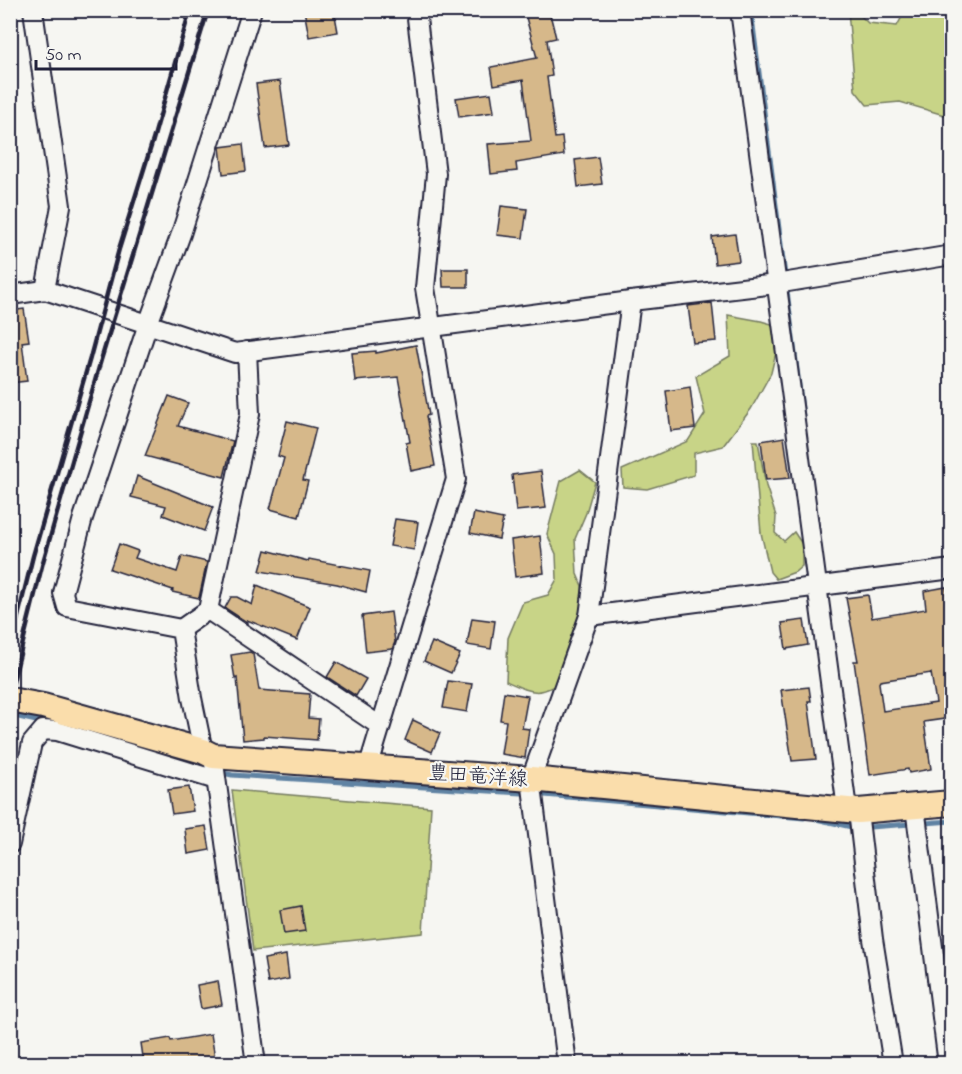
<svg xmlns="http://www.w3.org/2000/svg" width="962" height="1074" viewBox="0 0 962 1074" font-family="'Indie Flower','Klee One',sans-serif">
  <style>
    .green { fill: #c8d487; stroke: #757b61; stroke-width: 1.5 }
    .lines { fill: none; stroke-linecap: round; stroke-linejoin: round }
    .stream { stroke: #6083a3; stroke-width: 5 }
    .building { fill: #d6b88a; stroke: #22223b; stroke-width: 1.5; fill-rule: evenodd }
    .minor-casing { stroke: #22223b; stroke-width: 22 }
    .major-casing { stroke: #22223b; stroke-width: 28 }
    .minor { stroke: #f6f6f2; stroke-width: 18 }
    .major { stroke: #faddab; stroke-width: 24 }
    .rail { stroke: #22223b; stroke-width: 4.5 }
    .labels { text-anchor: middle; stroke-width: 4.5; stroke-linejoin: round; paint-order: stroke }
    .street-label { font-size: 20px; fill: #22223b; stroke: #f6f6f2 }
  </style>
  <rect width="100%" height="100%" fill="#f6f6f2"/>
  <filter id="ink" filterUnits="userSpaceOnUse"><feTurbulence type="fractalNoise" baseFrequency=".0167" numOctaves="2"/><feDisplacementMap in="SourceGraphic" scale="12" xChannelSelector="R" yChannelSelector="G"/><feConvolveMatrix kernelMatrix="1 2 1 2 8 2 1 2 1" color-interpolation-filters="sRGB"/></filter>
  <g filter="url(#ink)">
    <!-- green -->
    <g class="green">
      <polygon points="848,11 856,11 868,23 897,26 905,11 951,11 951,114 944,115 900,102 867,105 855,90"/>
      <polygon points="728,315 761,321 782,327 771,373 751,409 723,446 694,453 694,475 647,489 623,487 622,470 688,441 705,414 696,376 730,356"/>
      <polygon points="753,441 758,441 766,486 776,516 775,533 784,541 794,532 802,544 802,566 795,572 776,579 770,572 761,533"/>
      <path d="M580,470L595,482L586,513L575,539L577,574L582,586V612L566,680C538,696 535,694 506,681L508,638L523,602L548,595L557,579L556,554L547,534L561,481Z"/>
      <polygon points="232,790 431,807 423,933 253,951"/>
    </g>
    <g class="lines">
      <!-- stream -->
      <g class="stream">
        <polyline points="751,10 803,416"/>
        <polyline points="10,715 45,723"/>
        <polyline points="218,772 232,775 522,793 804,818"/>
        <polyline points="816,819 856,828 952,821"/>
      </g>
    </g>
    <!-- building -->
    <g class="building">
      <polygon points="304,10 334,10 338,32 309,37"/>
      <polygon points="524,10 549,10 556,38 547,40 552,76 547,77 555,138 562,137 564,155 516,163 517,171 491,174 488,144 531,141 523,80 494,85 491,67 537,58"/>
      <polygon points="280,81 289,145 265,148 256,84"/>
      <polygon points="491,93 494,112 459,117 456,98"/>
      <polygon points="243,144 246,171 223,174 220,147"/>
      <polygon points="598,157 602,184 578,187 575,160"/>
      <polygon points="501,206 527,209 523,238 497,235"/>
      <polygon points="735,234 739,261 715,264 712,237"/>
      <polygon points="442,269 468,269 468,287 443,287"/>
      <polygon points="712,303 716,341 693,343 688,306"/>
      <polygon points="24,309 29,341 22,342 27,381 10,383 10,311"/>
      <polygon points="416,345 429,415 426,416 435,466 411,471 406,443 410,442 398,377 355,381 352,353 376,351 376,353"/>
      <polygon points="690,387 695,428 671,431 666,391"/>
      <polygon points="169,396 188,403 178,426 233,441 224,477 145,456"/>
      <polygon points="287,421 316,428 303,480 308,481 299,517 270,509 284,458 278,456"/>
      <polygon points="784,437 790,478 766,480 761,441"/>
      <polygon points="541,471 546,508 516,511 512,475"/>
      <polygon points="137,476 213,507 204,531 163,515 166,506 131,497"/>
      <polygon points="474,513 503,519 499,539 470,533"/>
      <polygon points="395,519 418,522 414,550 390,546"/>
      <polygon points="540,536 544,573 515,577 511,540"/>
      <polygon points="119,544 138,551 135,558 177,572 182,556 207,562 199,598 172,592 173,590 110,569"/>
      <polygon points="266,550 308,561 309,559 370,571 366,592 337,584 260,571"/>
      <polygon points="257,585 310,607 297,640 247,620 248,623 225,608 231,597 237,597 252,605"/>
      <path d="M946,587L950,613H946L951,650V718L924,722L931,769L909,773L908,769L870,775L854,661H858L846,598L868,595L872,618L926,609L924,591ZM931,673L936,703L883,711L879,683L880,681Z"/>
      <polygon points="391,612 395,642 392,649 366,652 362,616"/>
      <polygon points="472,618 495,621 491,649 467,645"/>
      <polygon points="804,620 808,645 786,649 782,623"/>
      <polygon points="432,642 460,654 451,673 424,661"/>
      <polygon points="250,652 253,654 259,690 310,694 308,718 319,719 317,740 264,736 264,738 243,740 237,678 235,679 231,655"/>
      <polygon points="336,662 366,679 356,696 327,677"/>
      <polygon points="448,681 472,684 467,712 443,708"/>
      <polygon points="809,687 811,701 808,701 816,759 792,761 781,690"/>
      <polygon points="504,692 528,696 522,728 529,729 525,758 501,754 506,721 500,720"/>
      <polygon points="413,720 440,733 432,752 405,740"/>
      <polygon points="189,787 193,811 172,814 168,790"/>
      <polygon points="206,826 210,850 188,854 185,829"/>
      <polygon points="301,906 305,931 284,934 280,910"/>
      <polygon points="286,955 289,979 268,983 264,959"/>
      <polygon points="218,981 222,1005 201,1009 197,985"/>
      <polygon points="211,1034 216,1064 144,1064 141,1043 170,1038 171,1041"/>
    </g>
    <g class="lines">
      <!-- minor casing -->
      <g class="minor-casing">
        <g id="minor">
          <polyline points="33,10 61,206 45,290"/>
          <polyline points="740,10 847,809"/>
          <polyline points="10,295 45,290 235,353 631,301 776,284 952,255"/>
          <polyline points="208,610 380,726"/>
          <polyline points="589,616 952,569"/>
          <polyline points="181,629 208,610 250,414 247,351"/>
          <polyline points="203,751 192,698 181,629 67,607 63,593 83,518 148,324 181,234 252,10"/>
          <polyline points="213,756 256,1064"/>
          <polyline points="368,768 456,479 425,288 436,174 416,10"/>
          <polyline points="915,807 948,1064"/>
          <polyline points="858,811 873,939 893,1064"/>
          <polyline points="10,844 32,743 43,730 57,731 216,780"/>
          <polyline points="567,1064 531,779 589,616 631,301"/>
        </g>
      </g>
      <!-- major casing -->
      <g class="major-casing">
        <polyline id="major" points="10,700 43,706 203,751 213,756 531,779 858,811 952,803"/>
      </g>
      <!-- minor -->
      <use href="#minor" class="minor"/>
      <!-- major -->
      <use href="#major" class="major"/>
      <!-- rail -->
      <g class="rail">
        <polyline points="10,649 33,556 90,358 119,249 153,140 190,10"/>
        <polyline points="10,694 43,562 101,360 208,10"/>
      </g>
    </g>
  </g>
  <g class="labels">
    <!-- street labels -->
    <g class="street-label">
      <text transform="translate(478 775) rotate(4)" y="7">豊田竜洋線</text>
    </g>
  </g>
  <!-- margin -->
  <rect width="962" height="1074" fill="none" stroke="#f6f6f2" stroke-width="36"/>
  <rect x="18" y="18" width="926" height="1038" fill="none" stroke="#22223b" stroke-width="2" filter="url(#ink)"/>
  <!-- scale -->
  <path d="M36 60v9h140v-9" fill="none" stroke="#22223b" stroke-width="3"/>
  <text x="45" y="60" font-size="18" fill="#22223b" stroke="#f6f6f2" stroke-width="4.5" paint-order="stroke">50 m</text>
</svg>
